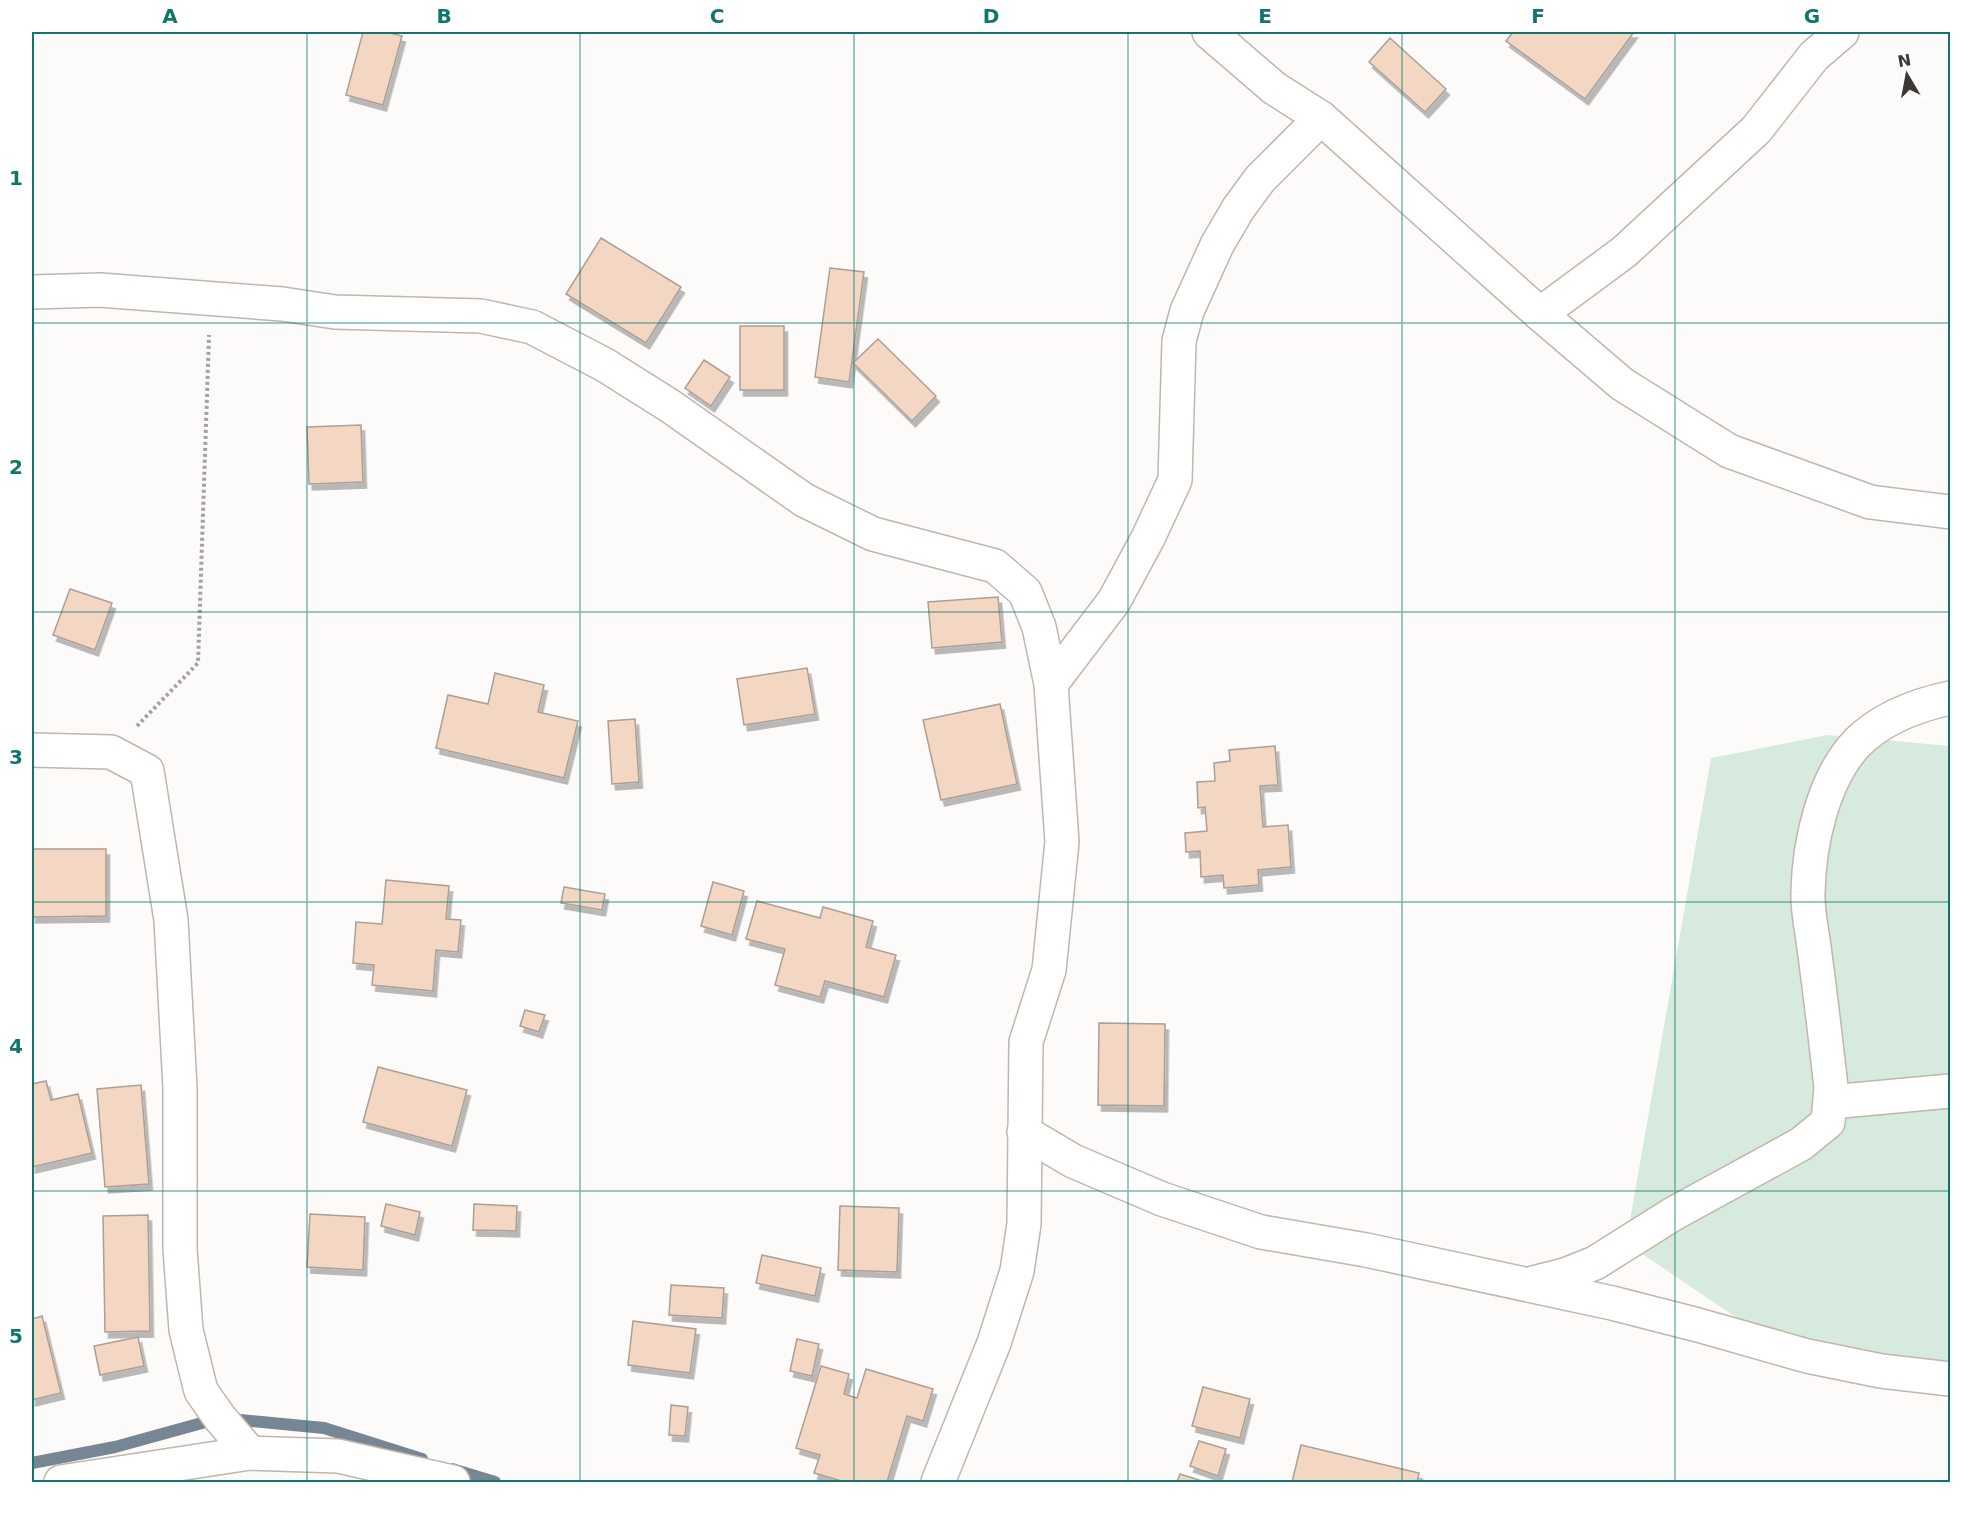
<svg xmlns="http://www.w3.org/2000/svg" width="1982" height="1514" viewBox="0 0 1982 1514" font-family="'DejaVu Sans',sans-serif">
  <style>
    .green { fill: #d7eade }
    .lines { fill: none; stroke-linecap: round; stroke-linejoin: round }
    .stream { stroke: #768694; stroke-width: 12 }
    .building { fill: #f3d7c3; stroke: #ab9f96; stroke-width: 1.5; filter: url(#shadow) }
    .minor-casing { stroke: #c1b6ab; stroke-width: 36 }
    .path { stroke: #a4a19e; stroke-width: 4; stroke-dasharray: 3 3; stroke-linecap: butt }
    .minor { stroke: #fff; stroke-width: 33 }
    .grid { fill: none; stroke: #0f766e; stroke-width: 1.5; stroke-opacity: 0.55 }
    .neatline { fill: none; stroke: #0f766e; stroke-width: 2 }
    .grid-label { font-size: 20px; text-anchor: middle; font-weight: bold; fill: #0f766e }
  </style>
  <defs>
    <filter id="shadow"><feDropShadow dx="3.5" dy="6" stdDeviation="0" flood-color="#0004"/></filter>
  </defs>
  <rect width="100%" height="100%" fill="#fdfbf9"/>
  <!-- green -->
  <polygon class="green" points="1828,735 1950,746 1950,1360 1880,1364 1743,1322 1626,1243 1711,758"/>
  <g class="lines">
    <!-- stream -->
    <g class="stream">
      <polyline points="32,1463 115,1447 220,1418 324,1428 422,1459"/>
      <polyline points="452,1469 495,1482"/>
    </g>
  </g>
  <!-- building -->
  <g class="building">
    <polygon points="363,32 386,32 402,36 383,105 346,95"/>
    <polygon points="1513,32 1634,32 1585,99 1506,41"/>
    <polygon points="1390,38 1446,89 1425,112 1369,62"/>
    <polygon points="601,238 681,287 646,343 566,294"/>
    <polygon points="830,268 864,272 849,382 815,377"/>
    <rect x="740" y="326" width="44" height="64"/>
    <polygon points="878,339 936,396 912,421 853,363"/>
    <polygon points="704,360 730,377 711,406 685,388"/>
    <polygon points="361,425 363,482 309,484 307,427"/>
    <polygon points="70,589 112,603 95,650 53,635"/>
    <polygon points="998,597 1002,642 932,648 928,602"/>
    <polygon points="807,668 815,714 744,725 737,679"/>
    <polygon points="495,673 544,685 538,712 578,721 564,778 436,748 448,695 488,704"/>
    <polygon points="1000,704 1017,784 941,800 923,720"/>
    <polygon points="635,719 639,782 612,784 608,721"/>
    <polygon points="1275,746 1278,785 1260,786 1263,827 1288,825 1291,867 1258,870 1259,885 1224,888 1223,875 1201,877 1200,851 1186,852 1185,833 1207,831 1205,807 1198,808 1197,782 1215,781 1214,763 1230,761 1229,750"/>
    <polygon points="32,849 106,849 106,916 32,917"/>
    <polygon points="386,880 449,886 446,919 461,920 458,952 436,950 433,991 372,985 374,965 353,963 356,922 382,924"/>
    <polygon points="713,882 744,891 732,935 701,926"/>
    <polygon points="564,887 605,894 602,910 561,903"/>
    <polygon points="757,901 820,918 823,907 873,921 866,947 896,955 884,997 825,981 820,997 775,985 785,949 746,939"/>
    <polygon points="525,1010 545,1015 539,1032 520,1026"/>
    <polygon points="1099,1023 1165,1024 1164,1106 1098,1105"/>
    <polygon points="378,1067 467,1090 452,1146 363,1122"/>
    <polygon points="46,1081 51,1100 78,1094 92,1153 32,1167 32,1084"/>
    <polygon points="141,1085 149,1184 105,1187 97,1089"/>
    <polygon points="386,1204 420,1212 415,1235 381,1226"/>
    <polygon points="474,1204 517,1206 516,1231 473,1230"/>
    <polygon points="840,1206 899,1208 897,1272 838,1270"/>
    <polygon points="310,1214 365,1217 363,1270 307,1267"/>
    <polygon points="148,1215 150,1331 105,1332 103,1216"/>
    <polygon points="762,1255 821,1268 815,1296 756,1283"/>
    <polygon points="671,1285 724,1288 722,1318 669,1315"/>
    <polygon points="42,1316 61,1393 32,1400 32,1319"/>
    <polygon points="633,1321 696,1329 690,1373 628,1365"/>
    <polygon points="138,1337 144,1366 100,1375 94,1346"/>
    <polygon points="797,1339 819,1344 812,1376 790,1371"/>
    <polygon points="821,1366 849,1374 844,1394 857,1398 866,1369 933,1389 923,1421 907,1416 887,1482 845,1482 814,1473 820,1455 796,1448"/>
    <polygon points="1203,1387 1250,1399 1240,1438 1192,1426"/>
    <polygon points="671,1405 688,1407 685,1436 669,1435"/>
    <polygon points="1199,1441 1226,1449 1218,1476 1190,1466"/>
    <polygon points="1301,1445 1419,1473 1417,1482 1292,1482"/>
    <polygon points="1180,1474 1205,1482 1177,1482"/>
  </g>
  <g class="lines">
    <!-- minor casing -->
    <g class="minor-casing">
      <g id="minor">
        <polyline points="1209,32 1274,88 1321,118 1540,314 1622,384 1729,451 1870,502 1950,512"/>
        <polyline points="32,292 100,290 282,304 335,312 481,316 532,327 605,365 670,406 804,500 873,534 995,566 1025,592 1039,627 1051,684 1062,842 1049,970 1026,1042 1024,1224 1017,1271 994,1343 938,1482"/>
        <polyline points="1540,314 1624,252 1756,130 1814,56 1842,32"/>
        <polyline points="1051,684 1114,601 1148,538 1175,480 1179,341 1187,311 1217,245 1238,209 1260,179 1321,118"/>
        <polyline points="32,750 111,752 147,771 171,920 180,1088 180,1249 186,1330 201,1391 220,1418 250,1453"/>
        <polyline points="1831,1102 1950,1091"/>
        <polyline points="1024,1132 1073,1161 1162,1199 1261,1232 1366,1250 1612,1303 1698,1325 1807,1356 1881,1371 1950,1379"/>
        <path d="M1533,1283L1565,1275L1595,1263L1673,1214L1801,1144L1828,1122L1831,1087C1826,1043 1821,999 1815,955C1813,935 1807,912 1808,892C1809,843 1823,779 1857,743C1882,718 1917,705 1950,698"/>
        <polyline points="61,1482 250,1453 338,1456 453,1482"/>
      </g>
    </g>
    <!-- path -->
    <polyline class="path" points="137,726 198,663 209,335"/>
    <!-- minor -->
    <use href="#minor" class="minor"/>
  </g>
  <!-- grid -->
  <path class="grid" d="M307,32V1482M580,32V1482M854,32V1482M1128,32V1482M1402,32V1482M1675,32V1482M32,323H1950M32,612H1950M32,902H1950M32,1191H1950"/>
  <!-- border -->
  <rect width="1982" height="1514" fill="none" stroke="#ffffff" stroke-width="66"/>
  <!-- north arrow -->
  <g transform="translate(1907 75) rotate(350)" stroke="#ffffff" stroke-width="4.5" paint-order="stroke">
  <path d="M0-4.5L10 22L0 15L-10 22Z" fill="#3c3834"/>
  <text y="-9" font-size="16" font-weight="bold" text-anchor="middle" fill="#3c3834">N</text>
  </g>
  <rect x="33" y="33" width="1916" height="1448" class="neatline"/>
  <g class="grid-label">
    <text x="170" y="23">A</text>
    <text x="444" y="23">B</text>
    <text x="717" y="23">C</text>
    <text x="991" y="23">D</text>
    <text x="1265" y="23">E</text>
    <text x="1538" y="23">F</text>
    <text x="1812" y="23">G</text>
    <text x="16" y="185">1</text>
    <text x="16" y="474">2</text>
    <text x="16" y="764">3</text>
    <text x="16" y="1053">4</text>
    <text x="16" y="1343">5</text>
  </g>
</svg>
